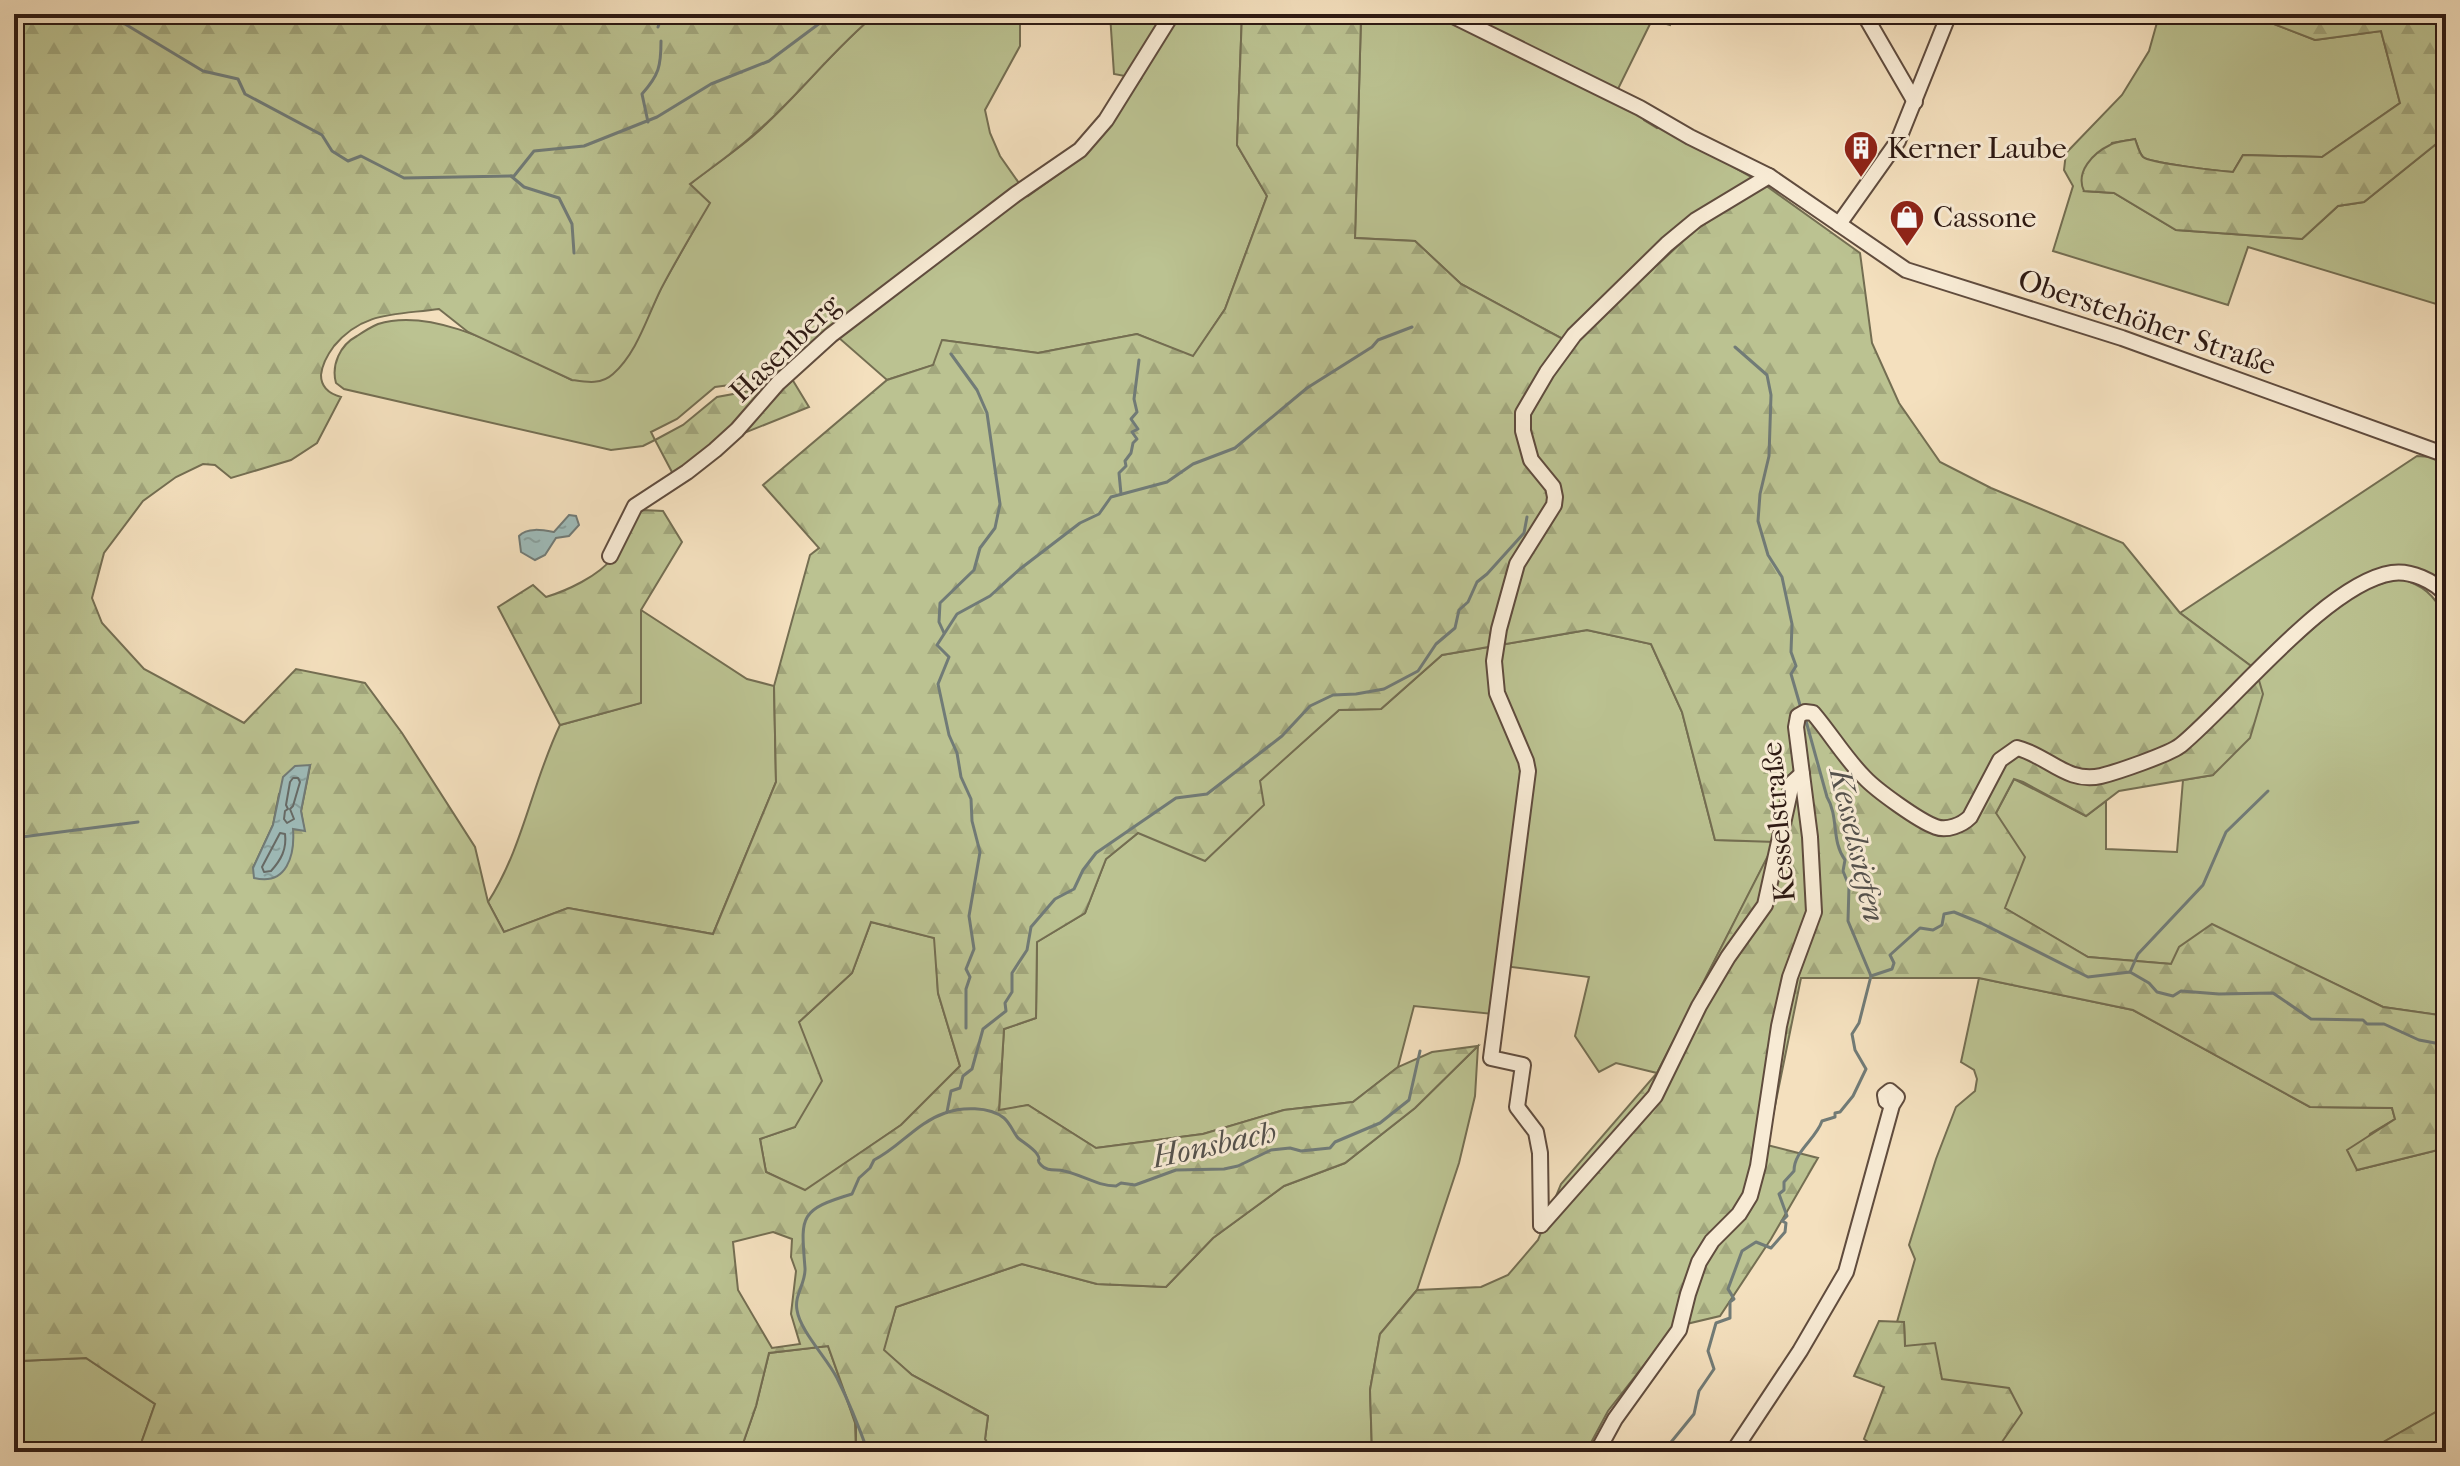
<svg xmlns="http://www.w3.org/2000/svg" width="2460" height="1466" viewBox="0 0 2460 1466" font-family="'IM FELL French Canon',serif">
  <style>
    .grass { fill: #bbc291; stroke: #746e52; stroke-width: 2 }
    .forest { fill: url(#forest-firs); stroke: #746e52; stroke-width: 2; fill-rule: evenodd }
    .water { fill: url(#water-ripples); stroke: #717b77; stroke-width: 2 }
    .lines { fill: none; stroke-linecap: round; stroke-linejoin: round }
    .shore { stroke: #666a66; stroke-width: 2 }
    .stream { stroke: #717b77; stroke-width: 3 }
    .minor-casing { stroke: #604c3e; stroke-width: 18 }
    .minor { stroke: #f8ebd5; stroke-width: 14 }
    .labels { text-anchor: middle; stroke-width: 6; stroke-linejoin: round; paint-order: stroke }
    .poi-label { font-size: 30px; fill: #2e1a13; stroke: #f8ebd5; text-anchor: start }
    .street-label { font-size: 30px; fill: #2e1a13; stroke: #f8ebd5 }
    .water-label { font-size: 32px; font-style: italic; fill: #55524d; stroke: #f8ebd5 }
  </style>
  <defs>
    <pattern id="forest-firs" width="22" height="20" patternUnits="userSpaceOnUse" patternTransform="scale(2)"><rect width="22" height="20" fill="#bbc291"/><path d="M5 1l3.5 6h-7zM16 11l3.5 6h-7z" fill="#a1a67c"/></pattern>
    <pattern id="water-ripples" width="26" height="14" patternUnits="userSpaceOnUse" patternTransform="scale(2)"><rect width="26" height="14" fill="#9ebbb9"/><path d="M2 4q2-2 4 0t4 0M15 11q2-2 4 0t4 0" fill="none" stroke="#88a09e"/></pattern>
  </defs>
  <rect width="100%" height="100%" fill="#f4e0be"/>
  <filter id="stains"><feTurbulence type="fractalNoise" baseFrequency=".0025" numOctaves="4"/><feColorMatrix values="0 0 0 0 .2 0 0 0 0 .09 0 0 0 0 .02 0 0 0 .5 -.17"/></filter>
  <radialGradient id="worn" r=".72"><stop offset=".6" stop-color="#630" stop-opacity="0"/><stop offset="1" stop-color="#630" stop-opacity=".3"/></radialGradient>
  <!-- grass -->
  <g class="grass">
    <path d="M876,14H1020V46L985,110L990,133L1000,156L1028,196L1085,155L1141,79L1114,74L1110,14H1242L1237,145L1267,196L1225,309L1193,357L1137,334L1038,353L943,340L934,365L887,380L830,330L775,379L715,387L677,419L651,432L655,440L643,446L611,450L344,389L336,383C331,365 340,345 357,336C363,332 371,327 378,324C437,305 519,356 572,380L637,340L661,288L709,203L689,185C710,168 733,153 753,136C797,98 831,51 876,14Z"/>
    <polygon points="1356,14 1439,14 1643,116 1644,120 1657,128 1661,126 1765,185 1572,344 1461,284 1415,241 1355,238 1361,17"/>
    <polygon points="1460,14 1672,14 1670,25 1652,20 1617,91"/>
    <path d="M2155,14H2248L2315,40L2381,31L2400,103L2322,157L2243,155L2233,172C2220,171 2149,163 2143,157C2139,153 2137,144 2135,139L2112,143L2084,191L2114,193L2176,230L2302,239L2338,206L2364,202L2446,136V307L2248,247L2228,305L2053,251L2073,186L2064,170L2066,153L2122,95L2149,51L2158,19Z"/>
    <polygon points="2417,456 2446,458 2446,591 2417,568 2391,567 2312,612 2251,666 2180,613"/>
    <path d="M2398,578C2423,585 2434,594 2446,618V1016L2383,1007L2212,925L2172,964L2088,957L2004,908L1996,813L2014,779L2086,816L2106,801V849L2177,852L2183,780L2213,775L2258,677L2330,614L2363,590Z"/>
    <path d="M641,610L747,679L774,686L776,782L713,934L568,908L504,932L488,902C523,848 532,783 560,725L640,703Z"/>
    <polygon points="1587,630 1651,644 1682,712 1715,840 1776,841 1657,1073 1616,1063 1599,1072 1575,1036 1589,977 1504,966 1493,1014 1414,1006 1398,1067 1353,1102 1284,1110 1203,1134 1096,1148 1028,1105 999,1111 1004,1029 1036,1018 1037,942 1085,913 1106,859 1138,833 1259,781 1339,710 1381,709 1442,655"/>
    <polygon points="871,922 935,938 938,993 960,1066 901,1125 805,1191 766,1172 760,1139 795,1127 799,1022 852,973"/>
    <polygon points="1979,978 2133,1010 2310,1107 2392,1108 2395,1119 2370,1134 2357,1170 2446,1148 2446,1406 2366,1452 1995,1452 1996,1449 1942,1379 1905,1346 1904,1323 1897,1322 1915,1259 1909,1245 1936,1159 1956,1107 1975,1091 1977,1079 1974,1070 1961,1062"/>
    <polygon points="1478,1046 1475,1096 1459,1163 1417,1290 1380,1334 1370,1390 1372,1452 993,1452 985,1439 988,1416 912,1375 883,1350 896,1307 1022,1264 1097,1284 1166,1287 1213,1238 1284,1186 1345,1163 1415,1108"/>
    <polygon points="828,1346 855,1423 856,1452 740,1452 756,1406 769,1353"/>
    <polygon points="86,1358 155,1404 138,1452 14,1452 14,1373 20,1361"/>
  </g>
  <!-- forest -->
  <g class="forest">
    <path d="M14,14H876C831,51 797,98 753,135C733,153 711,168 690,184L710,203C693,232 676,260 661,289C647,317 637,353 613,374C601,385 586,382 572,380L468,332L439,309C396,315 363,311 334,346C328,354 322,365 321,375C321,388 330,394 341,397L317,443L291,460L231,478L215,465L203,464L176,477L143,501L104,553L92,598L102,623L144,669L244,723L296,669L365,683L402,733L475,847L488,902L504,932L568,908L713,934L776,782L774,686L810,555L819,548L763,485L887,380L933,365L942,340L1038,353L1137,334L1193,356L1225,309L1267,196L1237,145L1242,14H1356L1361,17L1355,238L1415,241L1461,284L1572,344L1695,230L1765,185L1860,253L1872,343L1899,403L1940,462L1991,488L2123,543L2180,613L2251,666L2258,677L2263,694L2250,738L2213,775L2119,791L2086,816L2023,782L2014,779L1996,813L2025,857L2005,908L2088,957L2171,964L2179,947L2212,924L2383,1007L2446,1016V1148L2357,1170L2347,1150L2395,1119L2392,1108L2310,1107L2133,1010L1979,978H1801L1767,1145L1818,1158L1771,1239L1720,1316L1674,1327L1608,1411L1586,1452H1372L1370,1390L1380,1334L1417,1290L1481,1287L1508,1275L1538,1240L1561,1184L1657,1073L1775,842L1715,840L1682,712L1651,644L1587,630L1442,655L1381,709L1339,710L1260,781L1264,805L1205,861L1138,833L1106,859L1085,913L1037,942L1036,1018L1004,1029L999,1110L1028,1105L1096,1148L1203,1134L1284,1110L1353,1102L1398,1067L1432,1052L1478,1046L1415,1108L1345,1163L1284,1186L1213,1238L1166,1287L1097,1284L1022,1264L896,1307L884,1350L912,1375L988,1416L985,1439L993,1452H856V1424L828,1346L769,1353L756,1406L740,1452H138L155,1404L86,1358L20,1361L14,1373ZM310,766L301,811L304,830L293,829L253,868L273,825L279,794ZM871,922L934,938L938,993L960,1066L901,1125L805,1190L766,1172L760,1139L795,1127L822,1081L799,1022L852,973ZM773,1232L792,1239L791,1257L796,1271L791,1314L800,1344L772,1348L738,1290L733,1242Z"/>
    <path d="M2248,14H2446V136L2364,202L2338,206L2302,239L2176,230L2114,193L2084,191C2075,172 2093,153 2110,145C2117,141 2127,141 2135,139C2137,144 2139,153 2143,157C2149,163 2220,171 2233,172L2243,155L2322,157L2400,103L2381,31L2315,40Z"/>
    <polygon points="792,379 809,407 724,441 673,474 655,440 683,425 717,397 766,388"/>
    <path d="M643,510L663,511L682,542L641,610V703L560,725L498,607L533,585L546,597C566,591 599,576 612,558C624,540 623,523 643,510Z"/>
    <polygon points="1879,1321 1904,1322 1905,1346 1935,1343 1942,1379 2009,1388 2022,1413 1995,1452 1882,1452 1864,1439 1884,1387 1854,1376"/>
    <polygon points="2446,1406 2446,1452 2366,1452 2436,1412"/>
  </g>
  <!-- water -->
  <g class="water">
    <path d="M569,515L576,516L579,525L569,536L556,538L545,555L535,560L521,552L519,536C527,527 543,530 554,532Z"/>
    <path d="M310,765L301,811L305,831L293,829C295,855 287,886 254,878L253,868L273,825L283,777L295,766Z"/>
  </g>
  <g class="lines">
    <!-- shore -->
    <g class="shore">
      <polygon points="293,778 298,778 300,782 293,806 290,809 294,819 287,823 284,819 285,811 288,809 286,805 290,782"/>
      <path d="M280,833L285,834C287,849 281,860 271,871L264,872L262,867Z"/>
    </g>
    <!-- stream -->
    <g class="stream">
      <polyline points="88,14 125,24 203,71 238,79 245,94 322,135 332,151 348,161 361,156 404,178 514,176 534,151 584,146 657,117 711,84 769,61 832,14"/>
      <polyline points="658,27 661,19"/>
      <path d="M648,122L642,94C659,75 661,66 661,41"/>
      <polyline points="511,176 524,187 559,198 572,224 574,253"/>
      <polyline points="1735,347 1767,375 1771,395 1769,456 1760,494 1758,521 1768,555 1782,577 1792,624 1791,652 1796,666 1791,674 1800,705"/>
      <polyline points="1121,494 1119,473 1126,466 1125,461 1131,453 1133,443 1137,439 1132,432 1138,429 1131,419 1137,412 1134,399 1139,360"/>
      <polyline points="944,633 939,622 940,603 974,570 980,548 995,528 1000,504 987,413 977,390 951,354"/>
      <path d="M1806,721L1827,797C1839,817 1831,841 1845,860L1843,871L1849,886L1848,921L1871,976"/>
      <polyline points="14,838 138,822"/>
      <polyline points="2130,972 2138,954 2203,885 2226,832 2268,791"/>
      <polyline points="966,1028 966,989 970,977 966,969 974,949 969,916 980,852 972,821 971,799 961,777 957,753 949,735 938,684 949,657 937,645 957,614 990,596 1020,569 1080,523 1099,514 1111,497 1167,482 1193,464 1235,448 1307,388 1372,347 1378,340 1412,327"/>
      <polyline points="947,1112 951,1091 960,1088 963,1076 972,1069 983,1029 1006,1011 1005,1003 1012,992 1012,973 1027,950 1031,927 1055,899 1074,889 1083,870 1096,853 1176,798 1207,794 1282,736 1310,706 1333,695 1356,694 1384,689 1418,671 1436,644 1455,628 1459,610 1468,602 1477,582 1487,574 1524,533 1527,517"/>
      <path d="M868,1452C859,1427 849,1402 837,1378C827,1358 800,1331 797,1310C794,1295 806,1283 805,1268C801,1217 798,1210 852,1194L859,1178L870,1168L874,1160C900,1147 916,1123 945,1113C961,1107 989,1106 1004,1118C1010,1123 1013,1132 1018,1138C1024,1143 1033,1148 1037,1154C1043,1163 1034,1157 1041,1165C1047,1172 1057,1169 1064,1171C1083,1175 1097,1186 1116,1186L1121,1183L1135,1185L1176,1170L1224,1169L1238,1166L1271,1150L1290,1148L1301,1151L1330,1148L1335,1142L1380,1123L1409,1100L1420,1051"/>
      <path d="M1663,1452L1694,1414L1699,1391L1714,1369L1708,1351L1716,1323L1730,1318V1302L1734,1299L1728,1289L1742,1251L1756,1242L1771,1248L1785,1232L1786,1223L1782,1221L1787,1216L1779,1194L1784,1190V1182L1794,1171C1794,1151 1816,1139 1822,1121L1835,1117V1113L1840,1112L1853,1096L1866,1069L1855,1050L1852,1034L1859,1023L1871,976L1892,969L1894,963L1890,955L1920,928L1933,930L1942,925L1944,914L1954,912L1981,923L2088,977L2130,972L2149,983L2157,992L2173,996L2181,991L2219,994L2273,993L2311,1019L2363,1020L2367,1024H2384L2419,1040L2446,1045"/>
    </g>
    <!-- minor casing -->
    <g class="minor-casing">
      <g id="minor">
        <polyline points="1449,14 1640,108 1690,137 1769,176 1906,270 2122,338 2446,455"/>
        <polyline points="1864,14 1915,102"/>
        <polyline points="1839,224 1898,141 1949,14"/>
        <polyline points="610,556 635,506 687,472 715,450 737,430 778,383 831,335 1016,194 1080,150 1106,120 1172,14"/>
        <polyline points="1541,1225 1540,1153 1536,1132 1517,1107 1523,1065 1491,1058 1528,771 1526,761 1497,693 1494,661 1499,629 1517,564 1554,505 1555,497 1553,487 1531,460 1523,431 1523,413 1547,372 1574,335 1667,244 1696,220 1769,176"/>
        <polyline points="1541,1225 1655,1096 1699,1006 1728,957 1765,905 1792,783 1802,774"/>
        <path d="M1597,1452L1615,1419L1679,1330L1688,1294L1699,1262L1712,1241L1739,1214L1750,1196L1758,1166L1779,1026L1790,977L1814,912L1810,837L1796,727L1798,716L1805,712L1813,713C1831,734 1845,758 1864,777C1876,790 1919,821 1936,827C1947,831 1962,825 1970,817L2000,760L2017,748C2047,755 2067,784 2101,776C2117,772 2170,754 2181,745C2233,702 2327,583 2392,573C2410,570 2435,581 2446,595"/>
        <polyline points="1733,1452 1800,1351 1846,1272 1892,1105 1897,1097 1890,1091 1885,1095 1886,1101 1892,1105"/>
      </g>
    </g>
    <!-- minor -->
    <use href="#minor" class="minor"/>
  </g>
  <!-- icons -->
  <defs>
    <g id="building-pin" transform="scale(1.8)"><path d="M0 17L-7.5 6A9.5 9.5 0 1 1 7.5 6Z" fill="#8f2418" stroke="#f8ebd5"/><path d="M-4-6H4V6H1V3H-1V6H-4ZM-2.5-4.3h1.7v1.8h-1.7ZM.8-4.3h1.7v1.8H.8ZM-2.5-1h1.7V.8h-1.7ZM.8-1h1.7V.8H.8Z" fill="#fff"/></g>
    <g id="shop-pin" transform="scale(1.8)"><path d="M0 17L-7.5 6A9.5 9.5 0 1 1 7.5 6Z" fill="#8f2418" stroke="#f8ebd5"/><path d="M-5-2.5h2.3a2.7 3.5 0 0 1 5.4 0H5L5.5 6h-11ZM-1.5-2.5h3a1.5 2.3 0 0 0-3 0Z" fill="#fff"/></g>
  </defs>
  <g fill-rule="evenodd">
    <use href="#building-pin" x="1861" y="148"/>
    <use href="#shop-pin" x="1907" y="217"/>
  </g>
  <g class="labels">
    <!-- poi labels -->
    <g class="poi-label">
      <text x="1887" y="158">Kerner Laube</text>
      <text x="1933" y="227">Cassone</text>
    </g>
    <!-- street labels -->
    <g class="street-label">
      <text transform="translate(2147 322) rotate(19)" y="10">Oberstehöher Straße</text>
      <text transform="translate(785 348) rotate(-44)" y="10">Hasenberg</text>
      <text transform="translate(1778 822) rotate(-95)" y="10">Kesselstraße</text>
    </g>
    <!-- water labels -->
    <g class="water-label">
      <text transform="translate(1858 845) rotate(77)" y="11">Kesselssiefen</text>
      <text transform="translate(1214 1144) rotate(-12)" y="11">Honsbach</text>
    </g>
  </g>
  <!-- margin -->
  <rect width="2460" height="1466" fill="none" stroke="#f4e0be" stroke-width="48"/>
  <rect x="16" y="16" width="2428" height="1434" fill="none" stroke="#2e1a13" stroke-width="4"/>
  <rect x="24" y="24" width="2412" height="1418" fill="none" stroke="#2e1a13" stroke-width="2"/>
  <rect width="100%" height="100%" filter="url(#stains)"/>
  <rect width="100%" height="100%" fill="url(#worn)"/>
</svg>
